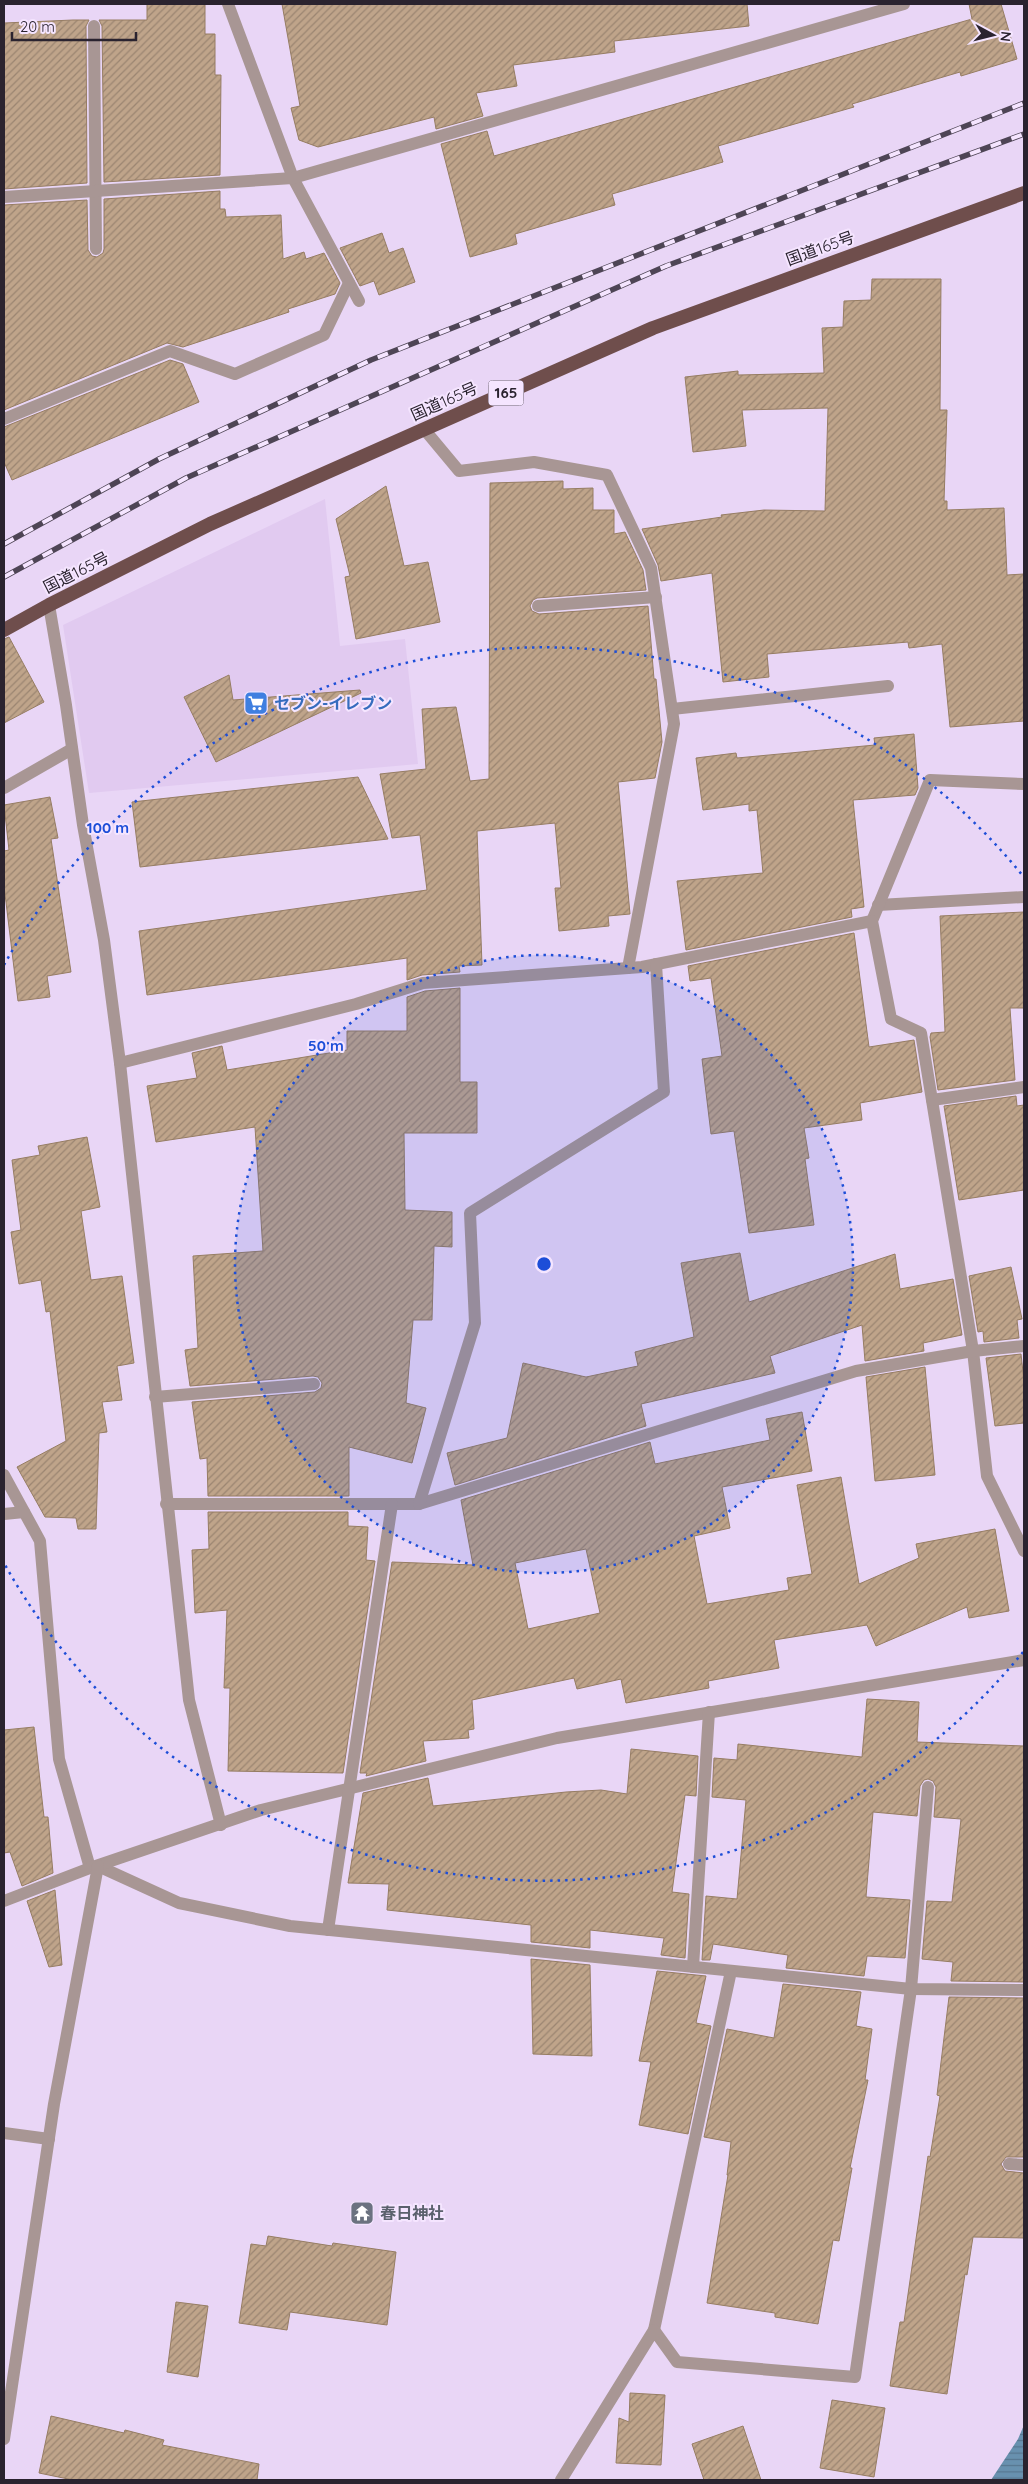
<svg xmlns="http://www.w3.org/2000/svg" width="1028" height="2484" viewBox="0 0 1028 2484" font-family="Quicksand,'Noto Sans JP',sans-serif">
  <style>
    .built { fill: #e1caf0 }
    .water { fill: url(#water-rules) }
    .building { fill: url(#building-hatch); stroke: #967d63; fill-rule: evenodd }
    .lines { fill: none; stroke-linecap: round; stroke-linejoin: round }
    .service { stroke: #a89694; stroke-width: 12 }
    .minor { stroke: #a89694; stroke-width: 12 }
    .trunk { stroke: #6f4e4c; stroke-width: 14 }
    .rail-casing { stroke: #4e4555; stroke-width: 5.5 }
    .rail { stroke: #f5e5ff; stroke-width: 4; stroke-dasharray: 11; stroke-linecap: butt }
    .ring { fill: none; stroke: #1d4ed8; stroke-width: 2.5; stroke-dasharray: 2.5 5 }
    .labels { text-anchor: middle; stroke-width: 4; stroke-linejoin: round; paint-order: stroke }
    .shield { fill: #f5e5ff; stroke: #675d6d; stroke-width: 1 }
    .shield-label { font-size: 15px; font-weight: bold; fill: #2a232f }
    .street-label { font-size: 16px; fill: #2a232f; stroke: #f5e5ff }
    .shop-label { font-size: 16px; font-weight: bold; fill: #366cbe; stroke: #f5e5ff; text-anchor: start }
    .worship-label { font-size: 16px; font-weight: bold; fill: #5b616d; stroke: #f5e5ff; text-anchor: start }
    .centre { fill: #1d4ed8; stroke: #f5e5ff; stroke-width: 2.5 }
    .ring-label { font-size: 15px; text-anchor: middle; font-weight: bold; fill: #1d4ed8; stroke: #f5e5ff; stroke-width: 4; stroke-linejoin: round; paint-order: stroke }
  </style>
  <defs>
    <pattern id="water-rules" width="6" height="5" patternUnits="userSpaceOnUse" patternTransform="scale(1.25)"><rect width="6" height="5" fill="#6891af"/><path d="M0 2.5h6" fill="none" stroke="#56768f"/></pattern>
    <pattern id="building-hatch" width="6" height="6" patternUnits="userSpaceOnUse" patternTransform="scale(1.25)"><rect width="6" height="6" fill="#bfa48a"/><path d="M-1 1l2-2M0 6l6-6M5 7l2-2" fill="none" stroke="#9b8571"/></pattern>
  </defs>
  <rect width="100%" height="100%" fill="#e9d6f6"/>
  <!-- built -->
  <polygon class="built" points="325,499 340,646 405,639 418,764 89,793 63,625"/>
  <!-- water -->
  <polygon class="water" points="1024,2425 1024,2480 991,2480 1018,2439"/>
  <!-- building -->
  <g class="building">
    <polygon points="147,4 205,4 205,34 215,34 215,75 221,75 220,175 104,182 102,26 99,20 147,20"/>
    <polygon points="282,4 747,4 749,26 614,41 615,52 513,65 517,86 476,93 483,116 436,129 434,117 318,147 299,140 291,108 300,106"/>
    <polygon points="969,4 1001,4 1017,59 961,76 960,72 852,104 854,107 718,146 723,162 612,194 615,205 515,234 517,244 470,257 441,144 487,131 494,156 972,19"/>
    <polygon points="73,20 89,20 86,26 87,183 4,189 4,23"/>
    <polygon points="220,191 220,209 225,209 226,217 281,215 283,259 304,252 306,259 324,253 340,283 335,294 288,309 289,312 183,347 167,343 4,410 4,205 87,200 88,250 92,256 97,257 103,253 104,249 104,199"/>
    <polygon points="382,233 389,253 403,248 415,282 379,295 374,281 360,286 340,248"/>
    <polygon points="872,279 941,279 940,410 947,410 944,501 947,501 947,510 1004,508 1007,575 1024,574 1024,721 950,727 942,644 909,648 908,642 767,654 769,677 723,682 712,573 661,581 658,565 642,529 722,517 721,515 764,510 825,511 828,408 742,410 746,446 693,452 685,377 738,371 738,375 824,373 822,328 843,327 844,301 871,300"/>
    <polygon points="170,360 183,364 199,402 12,480 4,462 4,427"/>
    <polygon points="563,481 563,489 593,488 593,510 614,510 614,534 625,532 643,570 646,590 537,598 533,600 530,606 532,611 539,614 648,606 654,679 656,679 662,742 655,778 618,782 630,914 608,916 609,926 559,931 555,888 561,888 555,823 477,831 482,965 459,966 460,972 422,975 407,980 407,958 147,995 139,931 427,890 420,835 392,838 380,774 426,769 422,709 456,707 470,781 489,779 490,483"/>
    <polygon points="386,486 404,566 428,562 440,622 356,639 345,577 350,576 336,519"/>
    <polygon points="9,637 44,702 4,723 4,639"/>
    <polygon points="229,675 233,700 360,690 361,693 216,762 184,697"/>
    <polygon points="914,734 918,788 915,795 853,800 864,907 851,909 852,917 686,950 677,881 763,873 757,810 749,811 749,804 703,810 696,758 736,753 737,758 875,745 874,738"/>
    <polygon points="358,777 388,839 140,867 132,802"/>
    <polygon points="50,797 58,838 51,839 71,972 47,976 50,997 18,1001 4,886 4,851 9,850 4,805"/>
    <polygon points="1024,912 1024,1008 1010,1008 1015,1080 938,1090 930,1037 931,1033 945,1032 940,916"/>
    <polygon points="854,933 869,1047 914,1040 922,1092 860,1103 862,1120 804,1128 809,1158 805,1159 814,1225 749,1233 734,1131 711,1134 702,1059 722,1056 711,978 690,981 688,966"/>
    <polygon points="460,988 460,1082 477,1082 477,1133 404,1133 405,1210 452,1212 452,1247 434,1246 432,1320 413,1320 406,1403 426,1408 412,1463 349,1447 349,1496 208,1496 207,1458 200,1459 192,1402 315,1392 321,1388 322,1383 318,1377 313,1376 190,1386 185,1350 198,1348 193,1256 263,1251 255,1127 156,1142 147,1086 197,1078 192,1053 222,1046 227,1070 347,1050 347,1031 407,1031 407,997 425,991"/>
    <polygon points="1016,1096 1017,1106 1024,1105 1024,1190 959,1200 944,1106"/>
    <polygon points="87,1137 100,1207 81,1211 91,1280 122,1276 134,1363 117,1366 122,1400 102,1402 107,1432 99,1433 96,1529 78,1529 76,1518 45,1517 17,1467 66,1441 50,1311 46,1312 41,1280 19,1284 11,1232 21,1230 12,1160 40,1155 38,1146"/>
    <polygon points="740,1253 749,1302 895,1254 900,1289 953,1279 962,1335 923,1343 924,1351 865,1361 862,1325 770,1356 775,1373 641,1404 646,1426 455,1485 447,1453 507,1438 523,1363 586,1377 638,1366 635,1352 694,1337 681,1263"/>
    <polygon points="1011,1267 1022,1319 1017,1320 1019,1338 984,1342 983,1331 978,1332 969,1276"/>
    <polygon points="1021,1354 1024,1381 1024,1423 995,1426 986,1358"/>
    <polygon points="925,1367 935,1475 875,1481 866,1377"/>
    <path d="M802,1412L812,1471L722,1487L730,1528L694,1536L707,1604L789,1590L787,1578L812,1574L797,1485L841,1477L859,1584L919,1558L916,1544L995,1529L1009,1611L969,1618L967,1607L876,1646L867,1625L774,1640L779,1668L708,1681L709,1688L626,1703L621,1679L577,1689L574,1678L472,1700L474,1729L468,1730L469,1738L423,1741L426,1761L366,1776L367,1773H360L392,1562L473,1565L461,1500L650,1442L655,1464L770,1440L766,1419ZM586,1549L600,1613L528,1629L515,1563Z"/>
    <polygon points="208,1512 348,1512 348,1526 368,1527 366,1560 375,1561 343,1773 228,1771 230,1688 224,1688 227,1610 195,1613 192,1550 209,1549"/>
    <polygon points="867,1699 919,1702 917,1742 1024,1746 1024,1982 951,1981 953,1962 922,1959 927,1901 952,1902 961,1819 934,1817 936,1787 933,1781 928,1779 924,1780 920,1786 917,1816 873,1812 866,1897 910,1900 905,1958 867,1956 864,1976 786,1968 788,1955 713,1944 710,1960 702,1960 706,1896 737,1899 746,1800 712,1797 714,1758 737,1760 738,1744 862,1757"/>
    <polygon points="34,1727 44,1817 48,1817 53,1873 22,1886 10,1852 4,1853 4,1730"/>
    <polygon points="631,1749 698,1756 696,1796 685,1795 672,1892 689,1894 685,1958 661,1955 664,1938 590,1930 590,1948 531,1942 531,1925 387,1910 389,1884 348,1883 363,1793 428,1778 433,1806 566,1792 601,1790 627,1794"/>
    <polygon points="55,1890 62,1965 49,1967 27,1901"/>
    <polygon points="531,1959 590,1965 592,2056 533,2054"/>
    <polygon points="657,1971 706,1976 696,2023 711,2026 688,2134 639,2125 651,2062 639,2061"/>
    <polygon points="783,1984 861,1992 856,2026 872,2029 865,2080 868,2080 850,2168 852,2168 839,2241 833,2240 818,2324 775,2317 775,2313 707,2303 728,2175 727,2175 731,2142 704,2137 727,2029 774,2038"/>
    <polygon points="949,1997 1024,1998 1024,2157 1006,2157 1001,2164 1005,2171 1024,2173 1024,2238 973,2237 967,2275 965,2274 947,2394 890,2386 900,2322 904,2322 928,2156 930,2157 940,2096 937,2095"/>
    <polygon points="268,2236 332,2246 333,2243 396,2252 387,2325 290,2312 287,2330 239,2323 251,2244 266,2246"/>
    <polygon points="176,2302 208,2306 198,2377 167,2372"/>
    <polygon points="630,2393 665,2395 661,2465 616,2463 619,2418 629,2422"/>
    <polygon points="832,2400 885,2408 874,2477 820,2468"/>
    <polygon points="51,2416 124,2433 125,2430 164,2440 162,2445 259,2464 257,2480 73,2480 39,2473"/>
    <polygon points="743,2426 761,2480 704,2480 692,2444"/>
  </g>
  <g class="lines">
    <!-- service -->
    <g class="service">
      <polyline points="94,26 96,249"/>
      <polyline points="538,606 656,597"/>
      <polyline points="672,709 888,686"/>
      <polyline points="878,905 1024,897"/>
      <polyline points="155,1397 314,1384"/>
      <polyline points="911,1989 928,1787"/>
      <polyline points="1009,2164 1024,2165"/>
    </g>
    <!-- minor -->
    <g class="minor">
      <polyline points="228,4 293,178 359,301"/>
      <polyline points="4,197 293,178 904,4"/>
      <polyline points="4,419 170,351 235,374 324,335 349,283"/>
      <polyline points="424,429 459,471 534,462 607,475 651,568 674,724 628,968"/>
      <polyline points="49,605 66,705 83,825 104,940 120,1063 189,1700 221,1825"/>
      <polyline points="1024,784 930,780 872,921 891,1019 921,1033 973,1351 987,1476 1024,1551"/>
      <polyline points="4,788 72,749"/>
      <polyline points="120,1063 356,1004 423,983 642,967 872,921"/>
      <polyline points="932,1100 1024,1087"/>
      <polyline points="4,1475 40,1541 59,1759 90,1868"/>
      <polyline points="166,1504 419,1504 856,1371 973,1351 1024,1346"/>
      <polyline points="419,1504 475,1323 470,1213 664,1092 656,964"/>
      <polyline points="4,1514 24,1512"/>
      <polyline points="98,1866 179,1903 290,1926 911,1989 1024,1990"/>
      <polyline points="4,1901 90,1868 261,1810 557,1738 1024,1660"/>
      <polyline points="328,1930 392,1504"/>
      <polyline points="693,1967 709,1712"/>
      <polyline points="4,2133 49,2139"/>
      <polyline points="654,2330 731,1971"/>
      <polyline points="4,2439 54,2104 98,1866"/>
      <polyline points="561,2480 654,2330 677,2362 855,2377 911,1989"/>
    </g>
    <!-- trunk -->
    <polyline class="trunk" points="4,630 49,605 210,524 653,328 1024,193"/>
    <!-- rail casing -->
    <g class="rail-casing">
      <g id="rail">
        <polyline points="4,544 159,459 371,360 1024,103"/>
        <polyline points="4,577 186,478 666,266 1024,134"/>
      </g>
    </g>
    <!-- rail -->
    <use href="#rail" class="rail"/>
  </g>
  <!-- distance rings -->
  <circle cx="544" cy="1264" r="309" fill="#1d4ed8" fill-opacity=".12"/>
  <g class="ring">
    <circle cx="544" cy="1264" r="309"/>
    <path d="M1023 1652A617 617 0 0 1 4 1563M4 965A617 617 0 0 1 1023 876"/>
  </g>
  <!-- icons -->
  <defs>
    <g id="supermarket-square" transform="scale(1.25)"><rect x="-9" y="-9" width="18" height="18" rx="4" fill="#3f7fe0" stroke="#f5e5ff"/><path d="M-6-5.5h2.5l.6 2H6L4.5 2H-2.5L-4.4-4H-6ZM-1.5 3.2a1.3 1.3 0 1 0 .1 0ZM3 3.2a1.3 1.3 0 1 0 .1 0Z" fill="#fff"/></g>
    <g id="temple-square" transform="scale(1.25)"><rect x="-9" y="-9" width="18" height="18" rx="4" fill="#6b7280" stroke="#f5e5ff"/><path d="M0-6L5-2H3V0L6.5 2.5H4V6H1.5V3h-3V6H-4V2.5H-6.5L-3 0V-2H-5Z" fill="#fff"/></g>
  </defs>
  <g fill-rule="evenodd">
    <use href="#supermarket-square" x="256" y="703"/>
    <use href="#temple-square" x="362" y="2213"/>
  </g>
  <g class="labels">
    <!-- shield labels -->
    <rect class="shield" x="488.5" y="380.5" width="35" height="25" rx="4"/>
    <g class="shield-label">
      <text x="506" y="398">165</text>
    </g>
    <!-- street labels -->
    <g class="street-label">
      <text transform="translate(820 248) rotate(-20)" y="6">国道165号</text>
      <text transform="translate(444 401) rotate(-24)" y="6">国道165号</text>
      <text transform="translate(76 572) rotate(-27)" y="6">国道165号</text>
    </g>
    <!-- shop labels -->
    <g class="shop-label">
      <text x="274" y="709">セブン-イレブン</text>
    </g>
    <!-- worship labels -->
    <g class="worship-label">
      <text x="380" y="2219">春日神社</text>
    </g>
  </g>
  <circle cx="544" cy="1264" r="8" class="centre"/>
  <g class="ring-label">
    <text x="108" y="833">100 m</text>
    <text x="326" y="1051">50 m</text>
  </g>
  <!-- border -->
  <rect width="1028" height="2484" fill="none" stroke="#2a232f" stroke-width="10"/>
  <!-- north arrow -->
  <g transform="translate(993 35) rotate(97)" stroke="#f5e5ff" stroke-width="4" paint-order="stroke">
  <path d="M0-4L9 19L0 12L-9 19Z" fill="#2a232f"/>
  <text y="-8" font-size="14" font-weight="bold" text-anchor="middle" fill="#2a232f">N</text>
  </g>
  <!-- scale -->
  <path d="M12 32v8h124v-8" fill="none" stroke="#2a232f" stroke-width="2.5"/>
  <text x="20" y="32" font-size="15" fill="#2a232f" stroke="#f5e5ff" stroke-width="4" paint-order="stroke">20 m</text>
</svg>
